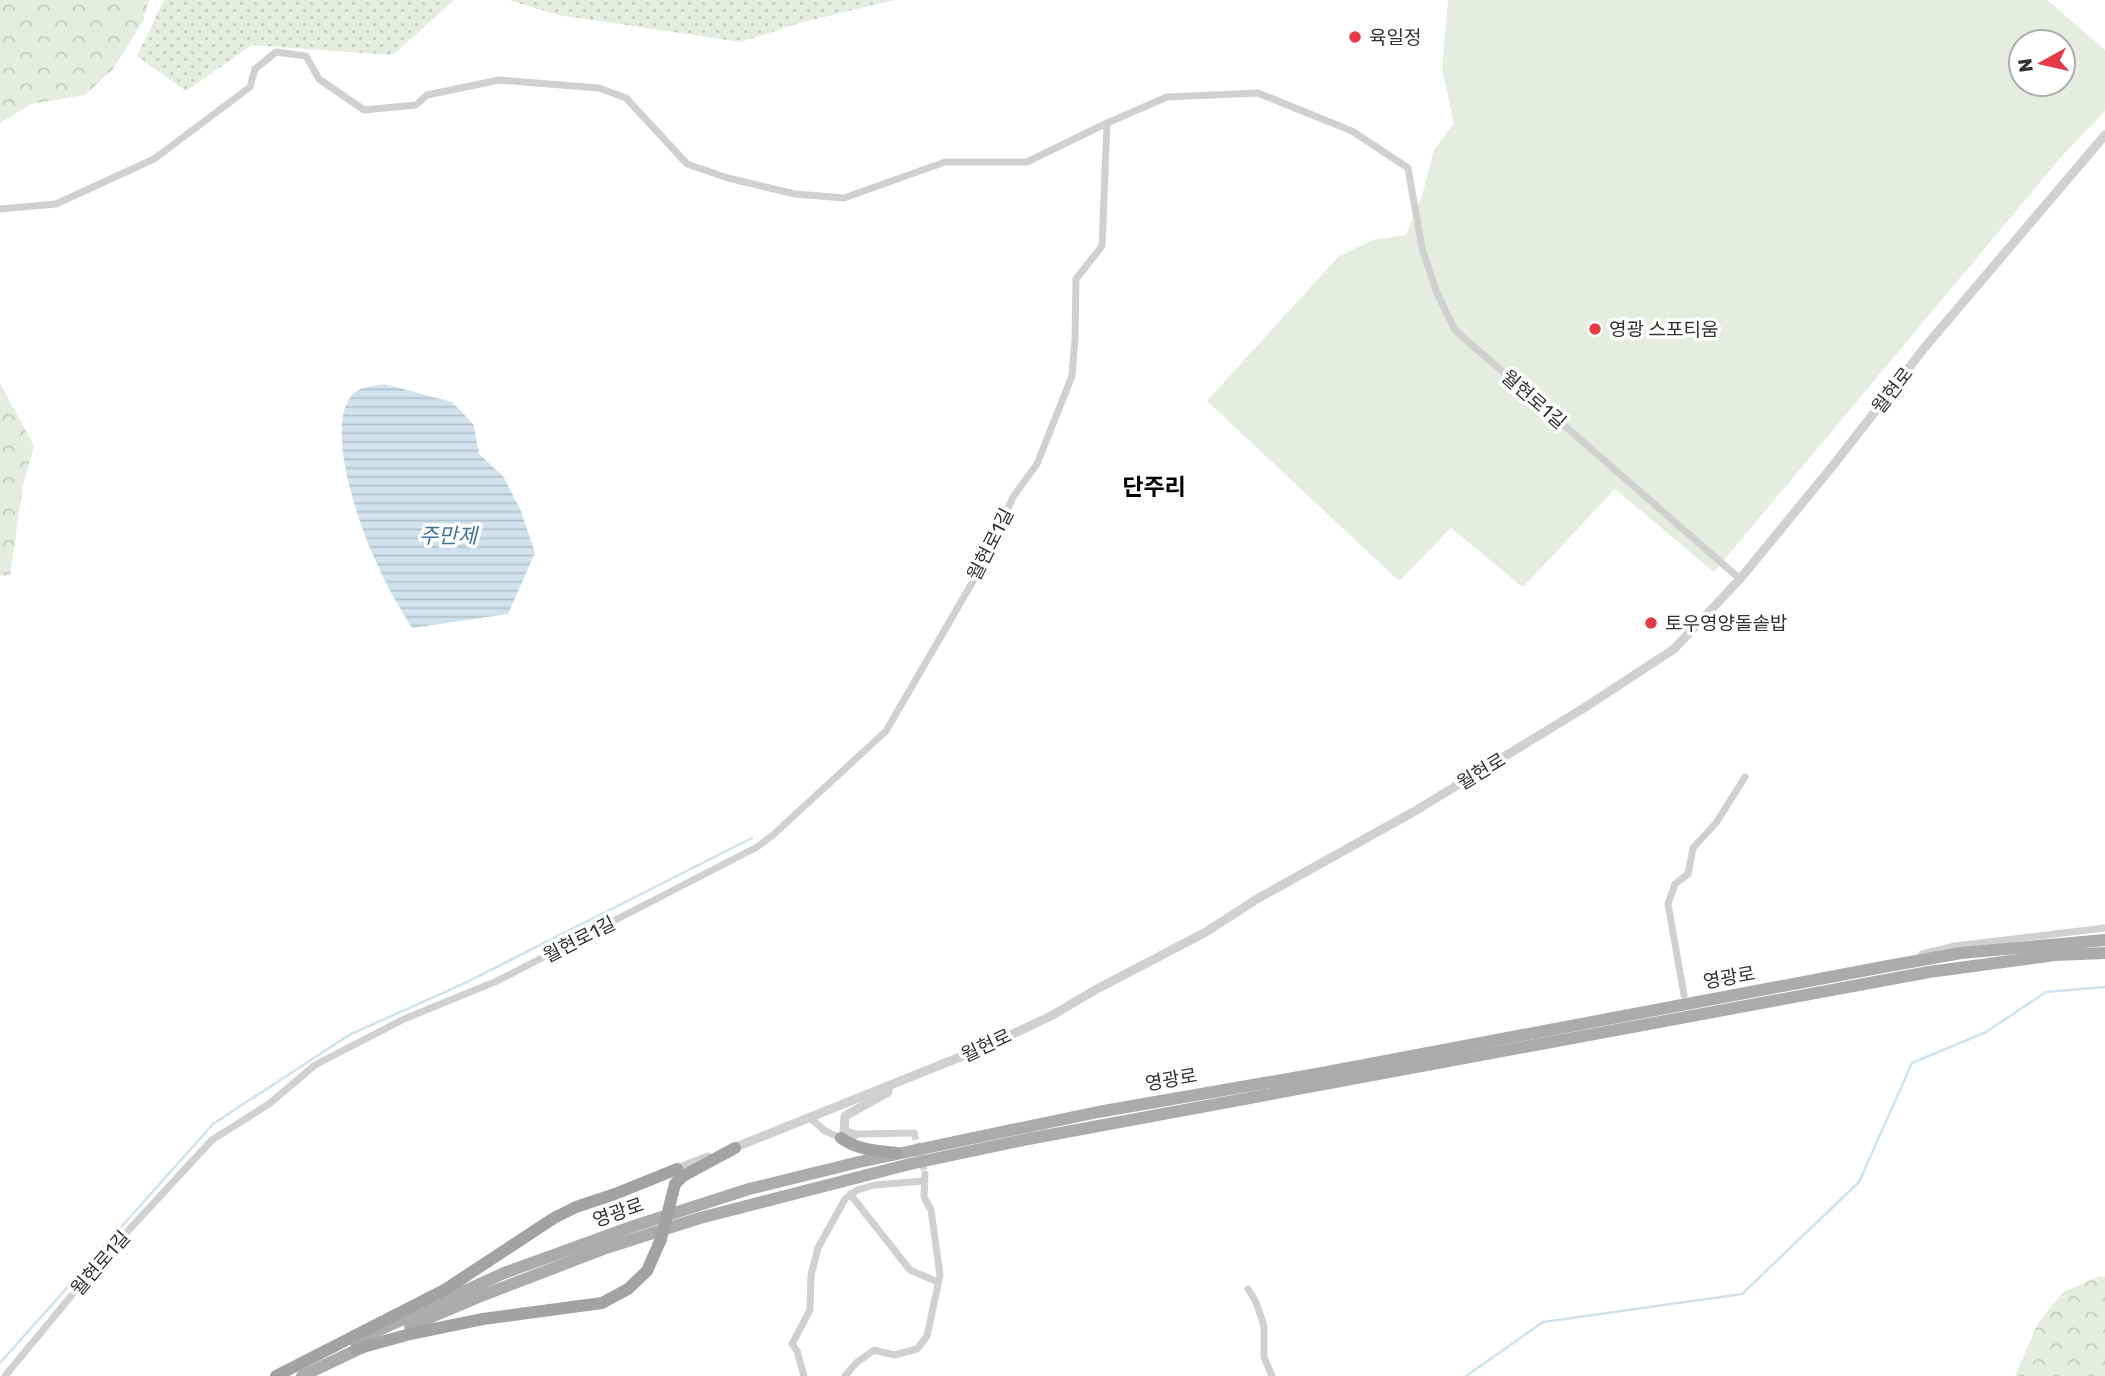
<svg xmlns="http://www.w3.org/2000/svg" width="2105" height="1376" viewBox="0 0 2105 1376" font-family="Rubik,'Noto Sans KR',sans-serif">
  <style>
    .grass { fill: url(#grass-dots) }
    .forest { fill: url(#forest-crowns) }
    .park { fill: #e6ecdf; fill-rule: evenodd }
    .water { fill: url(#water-rules) }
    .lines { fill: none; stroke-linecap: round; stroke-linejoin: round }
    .stream { stroke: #cfe2ee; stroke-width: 2.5 }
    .minor-tunnel { stroke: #d6d6d6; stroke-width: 7; stroke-dasharray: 7 3.5; stroke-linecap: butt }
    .minor { stroke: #d0d0d0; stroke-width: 7 }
    .tertiary { stroke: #d0d0d0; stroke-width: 9 }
    .primary { stroke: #ababab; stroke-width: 12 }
    .trunk { stroke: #a2a2a2; stroke-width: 12 }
    .trunk-bridge { stroke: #a2a2a2; stroke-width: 12 }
    .poi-dot { fill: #e63946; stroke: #fff; stroke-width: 2.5 }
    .labels { text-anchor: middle; stroke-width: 7; stroke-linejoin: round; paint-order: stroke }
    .poi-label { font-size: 19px; fill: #333; stroke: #fff; text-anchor: start }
    .street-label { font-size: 19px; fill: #333; stroke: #fff }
    .water-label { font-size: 21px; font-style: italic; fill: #3f7597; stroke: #fff }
    .quarter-label { font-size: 23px; font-weight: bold; fill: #000; stroke: #fff }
  </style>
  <defs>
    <pattern id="grass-dots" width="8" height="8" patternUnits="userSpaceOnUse" patternTransform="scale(1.75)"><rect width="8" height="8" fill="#e6ecdf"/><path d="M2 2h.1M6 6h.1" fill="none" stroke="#c6cbc0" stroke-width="1.8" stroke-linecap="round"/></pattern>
    <pattern id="forest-crowns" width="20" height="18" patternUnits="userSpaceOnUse" patternTransform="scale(1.75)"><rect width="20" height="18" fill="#e6ecdf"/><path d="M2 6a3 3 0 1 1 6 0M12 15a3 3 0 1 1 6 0" fill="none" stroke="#c6cbc0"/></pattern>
    <pattern id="water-rules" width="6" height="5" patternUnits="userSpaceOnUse" patternTransform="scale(1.75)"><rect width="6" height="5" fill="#cfe2ee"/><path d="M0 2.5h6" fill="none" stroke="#b2c2cd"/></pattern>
  </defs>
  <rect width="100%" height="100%" fill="#fff"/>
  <!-- grass -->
  <g class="grass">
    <polygon points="164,0 454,0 393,55 252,45 186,91 137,56"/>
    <polygon points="509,0 895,0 803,22 741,42 558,15"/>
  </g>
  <!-- forest -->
  <g class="forest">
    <polygon points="0,0 149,0 143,21 113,69 85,95 31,104 0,123"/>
    <polygon points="0,383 34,446 23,485 10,576 0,575"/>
    <polygon points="2100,1276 2105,1277 2105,1376 2015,1376 2038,1323 2063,1292"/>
  </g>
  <!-- park -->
  <path class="park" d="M1448,0H2047L2105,50V111L2062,156L1714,572L1615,489L1523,587L1451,528L1399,581L1207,401L1339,256L1372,240L1406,235L1422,196L1434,150L1454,123L1442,69ZM2021,42H2063V84H2021Z"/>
  <!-- water -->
  <path class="water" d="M384,384L452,402L474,425L479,454L503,476L521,511L535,553L508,614L412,628C399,607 386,585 376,562C360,528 322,422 354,393C361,387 375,386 384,384Z"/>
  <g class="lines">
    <!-- stream -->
    <g class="stream">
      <polyline points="0,1363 213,1124 349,1035 465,983 752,838"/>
      <polyline points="1466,1376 1543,1322 1742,1294 1859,1182 1912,1063 1986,1032 2046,992 2105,987"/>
    </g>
    <!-- minor-tunnel -->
    <polyline class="minor-tunnel" points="914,1133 925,1174"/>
    <!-- minor -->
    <g class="minor">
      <polyline points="0,209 56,204 154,159 250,87 255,69 276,52 306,56 319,79 364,110 416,105 427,95 499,80 599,88 626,98 687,164 728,178 795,194 844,198 945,162 1027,162 1107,123"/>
      <polyline points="1922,954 1955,946 2105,928"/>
      <polyline points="1684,995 1668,904 1675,884 1688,874 1693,848 1716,823 1745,777"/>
      <polyline points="809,1117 825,1131 841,1138 859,1134 914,1133"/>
      <polyline points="850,1194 910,1270 938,1282"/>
      <polyline points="1248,1289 1256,1302 1264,1326 1264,1357 1272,1376"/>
      <polyline points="5,1376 100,1261 212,1140 269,1104 315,1065 404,1019 497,981 757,847 773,835 886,731 987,557 1013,497 1037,464 1072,376 1075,339 1076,279 1102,246 1107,123 1167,97 1258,93 1352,131 1408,168 1422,248 1437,293 1455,330 1740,579"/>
      <polyline points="804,1376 797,1351 792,1344 810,1310 811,1275 818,1248 845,1199 857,1190 875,1185 924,1181"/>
      <polyline points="845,1376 856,1363 874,1350 894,1355 917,1349 927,1336 940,1275 931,1210 924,1197 925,1174"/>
    </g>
    <!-- tertiary -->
    <g class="tertiary">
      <polyline points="855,1135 844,1131 845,1116 888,1092"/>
      <polyline points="731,1149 985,1047 1051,1016 1095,990 1206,932 1257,899 1415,811 1584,708 1674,649 1740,579 1835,463 1925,347 2105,135"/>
      <polyline points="677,1169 708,1157"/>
    </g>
    <!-- primary -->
    <g class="primary">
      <polyline points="410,1326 481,1296 606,1248 700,1218 910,1164 1028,1139 1929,972 2055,955 2105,953"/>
      <polyline points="355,1341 504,1273 634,1226 749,1189 859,1162 1098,1112 1322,1073 1888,966 1961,953 2105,940"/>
      <polyline points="302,1376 365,1346"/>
    </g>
    <!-- trunk -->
    <g class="trunk">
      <path d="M841,1138C857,1150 878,1151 897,1153"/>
      <polyline points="675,1184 683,1176 735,1148"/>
      <polyline points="356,1349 410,1334 483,1319 602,1303 628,1289 647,1271 661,1239"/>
      <polyline points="276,1376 446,1289 554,1218 576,1207 615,1194 677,1169"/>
    </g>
    <!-- trunk-bridge -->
    <polyline class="trunk-bridge" points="661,1239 675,1184"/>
  </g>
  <!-- markers -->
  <g class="poi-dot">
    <circle cx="1355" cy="37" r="7"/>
    <circle cx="1595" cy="329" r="7"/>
    <circle cx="1651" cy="623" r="7"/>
  </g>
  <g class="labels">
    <!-- poi labels -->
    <g class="poi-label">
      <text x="1369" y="44">육일정</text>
      <text x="1609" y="336">영광 스포티움</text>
      <text x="1665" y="630">토우영양돌솥밥</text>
    </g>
    <!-- street labels -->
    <g class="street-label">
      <text transform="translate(1892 390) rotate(-52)" y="7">월현로</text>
      <text transform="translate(1534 399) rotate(41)" y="7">월현로1길</text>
      <text transform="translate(990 544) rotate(-63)" y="7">월현로1길</text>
      <text transform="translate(1481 771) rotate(-31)" y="7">월현로</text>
      <text transform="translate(579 939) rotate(-27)" y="7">월현로1길</text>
      <text transform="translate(1729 977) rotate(-10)" y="7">영광로</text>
      <text transform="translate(986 1045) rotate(-25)" y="7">월현로</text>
      <text transform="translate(1171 1079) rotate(-10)" y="7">영광로</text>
      <text transform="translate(618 1212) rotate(-19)" y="7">영광로</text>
      <text transform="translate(100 1263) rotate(-49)" y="7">월현로1길</text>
    </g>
    <!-- water labels -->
    <g class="water-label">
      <text x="448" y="543">주만제</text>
    </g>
    <!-- quarter labels -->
    <g class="quarter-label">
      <text x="1154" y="495">단주리</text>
    </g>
  </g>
  <!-- north arrow -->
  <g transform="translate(2042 63) rotate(262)"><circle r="33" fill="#ffffff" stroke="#adadad" stroke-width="2"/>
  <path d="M0-5L12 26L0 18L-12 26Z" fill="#e63946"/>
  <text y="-10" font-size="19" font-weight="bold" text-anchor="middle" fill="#333333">N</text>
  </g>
</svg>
